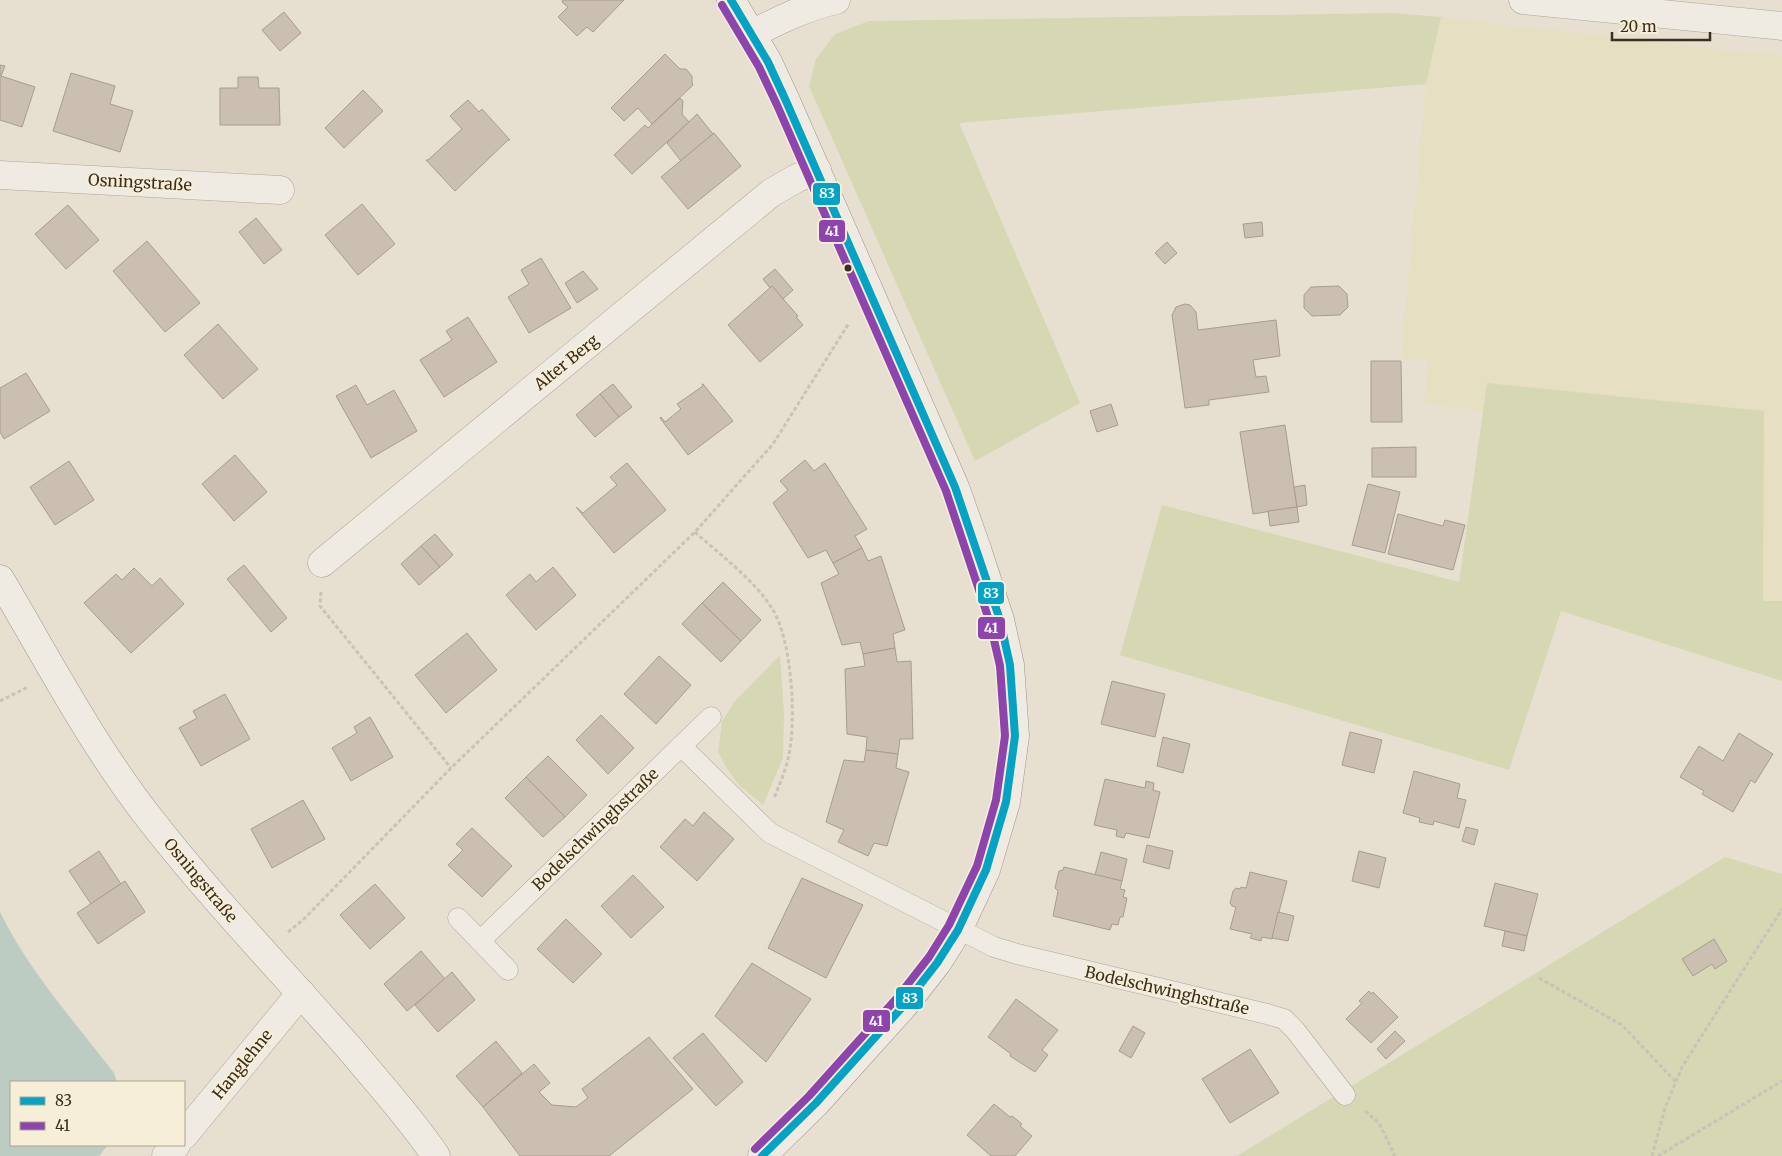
<svg xmlns="http://www.w3.org/2000/svg" width="1782" height="1156" viewBox="0 0 1782 1156" font-family="Merriweather,serif">
  <style>
    .farmland { fill: #e6dfc2 }
    .green { fill: #d6d7b3 }
    .water { fill: #bcccc2 }
    .building { fill: #cbbfb2; stroke: #a89c90 }
    .lines { fill: none; stroke-linecap: round; stroke-linejoin: round }
    .lane-casing { stroke: #ada599; stroke-width: 21 }
    .street-casing { stroke: #ada599; stroke-width: 29 }
    .secondary-casing { stroke: #9c958a; stroke-width: 29 }
    .path { stroke: #c8c2b9; stroke-width: 3; stroke-dasharray: 4 2.5; stroke-linecap: butt }
    .lane { stroke: #efebe3; stroke-width: 20 }
    .street { stroke: #efebe3; stroke-width: 28 }
    .secondary { stroke: #efebe3; stroke-width: 28 }
    .bus-1-casing { stroke: #f7eed8; stroke-width: 11 }
    .bus-2-casing { stroke: #f7eed8; stroke-width: 11 }
    .bus-1 { stroke: #03a3c5; stroke-width: 8 }
    .bus-2 { stroke: #8e44ad; stroke-width: 8 }
    .bus-dot { fill: #3d2e20; stroke: #f7eed8; stroke-width: 2 }
    .labels { text-anchor: middle; stroke-width: 4.5; stroke-linejoin: round; paint-order: stroke }
    .street-label { font-size: 16px; fill: #3d2e20; stroke: #f7eed8 }
    .line-badge { stroke: #f7eed8; stroke-width: 2 }
    .badge-label { font-size: 14px; text-anchor: middle; font-weight: bold; fill: #fff }
  </style>
  <rect width="100%" height="100%" fill="#e7e0d1"/>
  <!-- farmland -->
  <polygon class="farmland" points="1441,17 1748,53 1782,55 1782,601 1763,602 1763,411 1487,383 1483,411 1424,403 1429,360 1401,359 1426,84"/>
  <!-- green -->
  <g class="green">
    <polygon points="1393,13 1441,17 1426,84 959,123 1080,403 975,461 809,86 816,59 835,34 869,21"/>
    <polygon points="1487,383 1764,411 1763,601 1782,601 1782,681 1561,611 1509,770 1120,655 1162,505 1459,582"/>
    <polygon points="780,655 784,713 783,758 763,805 739,785 726,767 718,752 722,721 735,701"/>
    <polygon points="1725,857 1782,874 1782,1156 1237,1156"/>
  </g>
  <!-- water -->
  <path class="water" d="M0,912C29,971 74,1021 114,1073L117,1082H11V1145H108L99,1156H0Z"/>
  <!-- building -->
  <g class="building">
    <polygon points="563,0 624,0 593,32 587,27 577,36 558,17 568,7 562,2"/>
    <polygon points="284,12 301,33 280,51 262,30"/>
    <polygon points="665,54 680,69 686,69 692,76 692,82 693,85 652,124 638,108 624,121 611,108"/>
    <polygon points="0,65 5,66 1,76 35,87 22,127 0,120"/>
    <polygon points="71,73 115,86 110,104 133,111 120,152 53,131"/>
    <polygon points="238,77 258,77 259,88 279,88 280,125 220,125 220,88 238,88"/>
    <polygon points="363,90 383,111 344,148 325,128"/>
    <polygon points="680,98 683,101 682,114 689,122 632,174 614,155 645,125 648,128"/>
    <polygon points="468,100 479,112 482,109 510,140 508,140 455,191 426,160 428,160 462,129 450,116"/>
    <polygon points="697,114 713,134 681,161 667,143"/>
    <polygon points="714,133 741,166 688,209 661,177"/>
    <polygon points="362,204 395,244 358,275 325,235"/>
    <polygon points="68,205 99,240 66,269 35,234"/>
    <polygon points="256,218 282,250 264,264 239,232"/>
    <polygon points="1262,222 1263,236 1245,238 1243,224"/>
    <polygon points="147,241 200,303 165,332 113,271"/>
    <polygon points="1167,242 1177,253 1165,264 1155,253"/>
    <polygon points="541,258 571,308 529,333 508,297 529,284 521,270"/>
    <polygon points="775,269 793,290 783,299 772,286 770,288 763,279"/>
    <polygon points="583,271 598,289 577,303 565,283"/>
    <polygon points="772,286 798,316 796,317 803,325 760,362 728,325"/>
    <polygon points="1339,286 1347,294 1348,307 1340,315 1312,316 1304,308 1304,295 1311,287"/>
    <polygon points="1185,304 1190,305 1196,312 1198,330 1276,320 1280,356 1253,360 1256,377 1266,376 1269,392 1209,400 1209,405 1185,408 1172,315 1176,307"/>
    <polygon points="468,317 497,362 444,397 420,360 452,340 446,331"/>
    <polygon points="218,324 258,369 223,399 184,355"/>
    <polygon points="1371,361 1401,361 1402,422 1371,422"/>
    <polygon points="26,373 50,411 4,439 0,432 0,388"/>
    <polygon points="613,384 632,407 619,417 600,394"/>
    <polygon points="702,384 703,384 733,421 688,455 660,418 661,417 665,422 681,409 677,404 703,386"/>
    <polygon points="356,385 367,405 394,390 417,431 371,458 336,396"/>
    <polygon points="600,394 619,417 595,437 576,415"/>
    <polygon points="1111,404 1118,425 1097,432 1090,411"/>
    <polygon points="1285,425 1297,507 1253,514 1240,432"/>
    <polygon points="1416,447 1416,477 1372,477 1372,448"/>
    <polygon points="235,455 267,492 234,521 202,484"/>
    <polygon points="805,460 814,471 825,463 867,529 855,536 862,548 833,563 826,550 808,558 773,503 788,490 780,481"/>
    <polygon points="69,461 94,500 55,525 30,487"/>
    <polygon points="627,463 666,510 614,553 576,507 583,513 617,485 610,477"/>
    <polygon points="1368,484 1400,492 1385,553 1352,545"/>
    <polygon points="1305,485 1307,505 1297,507 1294,487"/>
    <polygon points="1297,507 1299,522 1270,526 1268,511"/>
    <polygon points="1398,514 1443,526 1445,520 1465,525 1453,570 1388,554"/>
    <polygon points="435,534 453,555 440,567 421,546"/>
    <polygon points="421,546 440,567 419,585 401,564"/>
    <polygon points="862,548 868,561 881,556 905,630 893,634 895,648 863,654 860,642 842,645 821,583 839,574 833,563"/>
    <polygon points="244,565 287,618 271,632 227,579"/>
    <polygon points="553,567 576,595 536,630 506,595 530,574 536,582"/>
    <polygon points="134,568 152,586 160,578 184,604 131,653 84,603 116,574 122,580"/>
    <polygon points="723,582 761,620 741,641 702,603"/>
    <polygon points="702,603 741,641 721,662 682,624"/>
    <polygon points="467,633 497,670 446,713 415,675"/>
    <polygon points="895,648 897,662 911,661 913,739 900,739 898,754 866,750 867,737 847,734 845,669 865,666 863,654"/>
    <polygon points="659,656 691,685 656,724 624,694"/>
    <polygon points="1112,681 1165,694 1155,737 1101,724"/>
    <polygon points="225,694 250,739 201,766 179,728 197,718 193,711"/>
    <polygon points="601,715 634,748 608,774 576,740"/>
    <polygon points="370,717 393,757 351,781 332,748 357,733 354,727"/>
    <polygon points="1350,732 1382,740 1374,773 1342,765"/>
    <polygon points="1739,733 1773,754 1755,783 1751,780 1733,812 1702,794 1704,791 1680,777 1699,746 1723,761"/>
    <polygon points="1163,737 1190,744 1183,773 1157,766"/>
    <polygon points="866,750 898,754 896,768 909,772 887,846 874,843 868,856 838,842 844,830 826,822 844,760 864,762"/>
    <polygon points="548,756 587,795 565,817 526,777"/>
    <polygon points="1414,771 1460,784 1457,798 1466,800 1459,828 1434,821 1433,825 1419,822 1420,818 1403,813"/>
    <polygon points="526,777 565,817 543,837 505,798"/>
    <polygon points="1105,779 1145,788 1146,781 1154,783 1153,790 1160,792 1149,838 1126,833 1124,838 1116,836 1117,830 1094,825"/>
    <polygon points="303,800 325,839 272,868 251,829"/>
    <polygon points="704,812 734,839 697,881 660,847 685,819 693,826"/>
    <polygon points="1466,827 1478,830 1474,845 1462,841"/>
    <polygon points="472,828 512,866 482,897 448,865 463,850 456,844"/>
    <polygon points="1147,845 1173,851 1169,869 1143,862"/>
    <polygon points="99,851 121,884 91,904 69,871"/>
    <polygon points="1359,851 1386,858 1379,888 1352,881"/>
    <polygon points="1101,852 1127,859 1122,881 1095,875"/>
    <polygon points="1064,867 1122,881 1120,889 1125,890 1123,897 1127,898 1123,917 1120,917 1118,925 1112,924 1110,930 1053,916 1058,891 1055,888 1059,871 1063,870"/>
    <polygon points="1250,872 1287,881 1272,939 1262,937 1261,941 1250,938 1252,934 1230,929 1236,907 1232,906 1230,903 1233,891 1236,888 1240,889 1241,887 1246,888"/>
    <polygon points="633,875 664,907 631,938 601,906"/>
    <polygon points="802,878 863,905 826,978 768,948"/>
    <polygon points="125,881 145,912 98,944 77,913"/>
    <polygon points="1495,883 1538,894 1527,936 1484,926"/>
    <polygon points="375,884 405,918 370,949 340,915"/>
    <polygon points="1278,912 1294,916 1288,941 1272,938"/>
    <polygon points="566,919 602,954 573,983 537,949"/>
    <polygon points="1505,931 1527,936 1524,951 1502,946"/>
    <polygon points="1714,939 1727,961 1715,969 1712,964 1693,976 1682,959"/>
    <polygon points="421,951 445,979 407,1011 384,984"/>
    <polygon points="752,963 811,999 766,1062 715,1016"/>
    <polygon points="452,972 475,1000 438,1032 415,1005"/>
    <polygon points="1369,991 1371,994 1373,992 1398,1017 1371,1043 1346,1019 1362,1003 1359,1001"/>
    <polygon points="1016,999 1058,1030 1042,1050 1048,1055 1035,1072 1010,1056 1011,1054 988,1037"/>
    <polygon points="1133,1026 1145,1033 1131,1058 1119,1051"/>
    <polygon points="1395,1031 1405,1041 1386,1059 1377,1049"/>
    <polygon points="703,1033 743,1082 716,1106 673,1058"/>
    <polygon points="649,1037 693,1089 609,1156 520,1156 483,1107 534,1064 550,1083 539,1092 552,1105 576,1107 588,1098 582,1089"/>
    <polygon points="496,1041 522,1073 483,1107 456,1076"/>
    <polygon points="1250,1049 1279,1093 1230,1123 1202,1079"/>
    <polygon points="994,1104 1010,1117 1012,1116 1022,1124 1020,1126 1032,1136 1015,1156 991,1156 967,1135"/>
  </g>
  <g class="lines">
    <!-- lane casing -->
    <g class="lane-casing">
      <g id="lane">
        <polyline points="681,746 770,833 994,947 1017,954 1267,1014 1284,1019 1295,1030 1345,1095"/>
        <polyline points="458,918 508,970"/>
        <polyline points="480,941 711,717"/>
      </g>
    </g>
    <!-- street casing -->
    <g class="street-casing">
      <g id="street">
        <polyline points="1523,0 1782,26"/>
        <path d="M752,34C779,20 806,7 836,0"/>
        <polyline points="0,175 280,190"/>
        <polyline points="322,563 771,193 797,178 817,170"/>
        <polyline points="184,1135 301,993"/>
        <polyline points="166,1156 176,1145"/>
      </g>
    </g>
    <!-- secondary casing -->
    <g class="secondary-casing">
      <g id="secondary">
        <polyline points="731,0 768,62 786,101 955,487 977,549 1000,620 1010,665 1015,736 1006,802 986,870 958,930 937,963 905,1004 816,1103 762,1156"/>
        <path d="M0,579C48,660 92,745 150,819C213,900 284,973 351,1050C380,1085 411,1119 436,1156"/>
      </g>
    </g>
    <!-- path -->
    <g class="path">
      <path d="M695,532C721,556 754,579 773,610C792,641 797,723 788,759C785,772 779,786 774,798"/>
      <polyline points="321,592 320,606 451,768"/>
      <polyline points="0,701 28,687"/>
      <polyline points="288,932 304,919 451,768 695,532 773,444 849,323"/>
      <polyline points="1539,978 1622,1025 1676,1082"/>
      <polyline points="1365,1111 1379,1123 1395,1156"/>
      <polyline points="1652,1156 1665,1108 1682,1067 1782,909"/>
      <polyline points="1658,1156 1782,1081"/>
    </g>
    <!-- lane -->
    <use href="#lane" class="lane"/>
    <!-- street -->
    <use href="#street" class="street"/>
    <!-- secondary -->
    <use href="#secondary" class="secondary"/>
    <!-- bus-1 casing -->
    <g class="bus-1-casing">
      <polyline id="bus-1" points="731,0 768,62 786,101 955,487 1000,620 1010,665 1015,736 1006,802 986,870 958,930 937,963 905,1004 816,1103 762,1156"/>
    </g>
    <!-- bus-2 casing -->
    <g class="bus-2-casing">
      <polyline id="bus-2" points="722,5 759,67 777,105 946,491 990,623 1000,666 1005,736 996,800 977,866 949,925 929,957 897,998 809,1096 755,1149"/>
    </g>
    <!-- bus-1 -->
    <use href="#bus-1" class="bus-1"/>
    <!-- bus-2 -->
    <use href="#bus-2" class="bus-2"/>
  </g>
  <!-- markers -->
  <circle class="bus-dot" cx="848" cy="268" r="4.5"/>
  <g class="labels">
    <!-- street labels -->
    <g class="street-label">
      <text transform="translate(140 182) rotate(3)" y="6">Osningstraße</text>
      <text transform="translate(566 362) rotate(-39)" y="6">Alter Berg</text>
      <text transform="translate(595 829) rotate(-44)" y="6">Bodelschwinghstraße</text>
      <text transform="translate(201 880) rotate(50)" y="6">Osningstraße</text>
      <text transform="translate(1167 990) rotate(13)" y="6">Bodelschwinghstraße</text>
      <text transform="translate(242 1064) rotate(-51)" y="6">Hanglehne</text>
    </g>
  </g>
  <g class="line-badge">
    <rect x="812" y="182" width="29" height="24" rx="5" fill="#03a3c5"/>
    <rect x="818" y="219" width="28" height="24" rx="5" fill="#8e44ad"/>
    <rect x="977" y="581" width="28" height="24" rx="5" fill="#03a3c5"/>
    <rect x="977" y="616" width="29" height="24" rx="5" fill="#8e44ad"/>
    <rect x="895" y="986" width="29" height="24" rx="5" fill="#03a3c5"/>
    <rect x="862" y="1009" width="29" height="24" rx="5" fill="#8e44ad"/>
  </g>
  <g class="badge-label">
    <text x="827" y="198">83</text>
    <text x="832" y="236">41</text>
    <text x="991" y="598">83</text>
    <text x="991" y="633">41</text>
    <text x="910" y="1003">83</text>
    <text x="876" y="1026">41</text>
  </g>
  <!-- legend -->
  <rect x="10" y="1081" width="175" height="65" fill="#f7eed8" stroke="#ada18e"/>
  <rect x="20" y="1097" width="25" height="8" fill="#03a3c5" stroke="#ada18e"/>
  <text x="55" y="1106" font-size="15" fill="#3d2e20">83</text>
  <rect x="20" y="1122" width="25" height="8" fill="#8e44ad" stroke="#ada18e"/>
  <text x="55" y="1131" font-size="15" fill="#3d2e20">41</text>
  <!-- scale -->
  <path d="M1612 32v8h98v-8" fill="none" stroke="#3d2e20" stroke-width="2.5"/>
  <text x="1620" y="32" font-size="15" fill="#3d2e20" stroke="#f7eed8" stroke-width="4" paint-order="stroke">20 m</text>
</svg>
